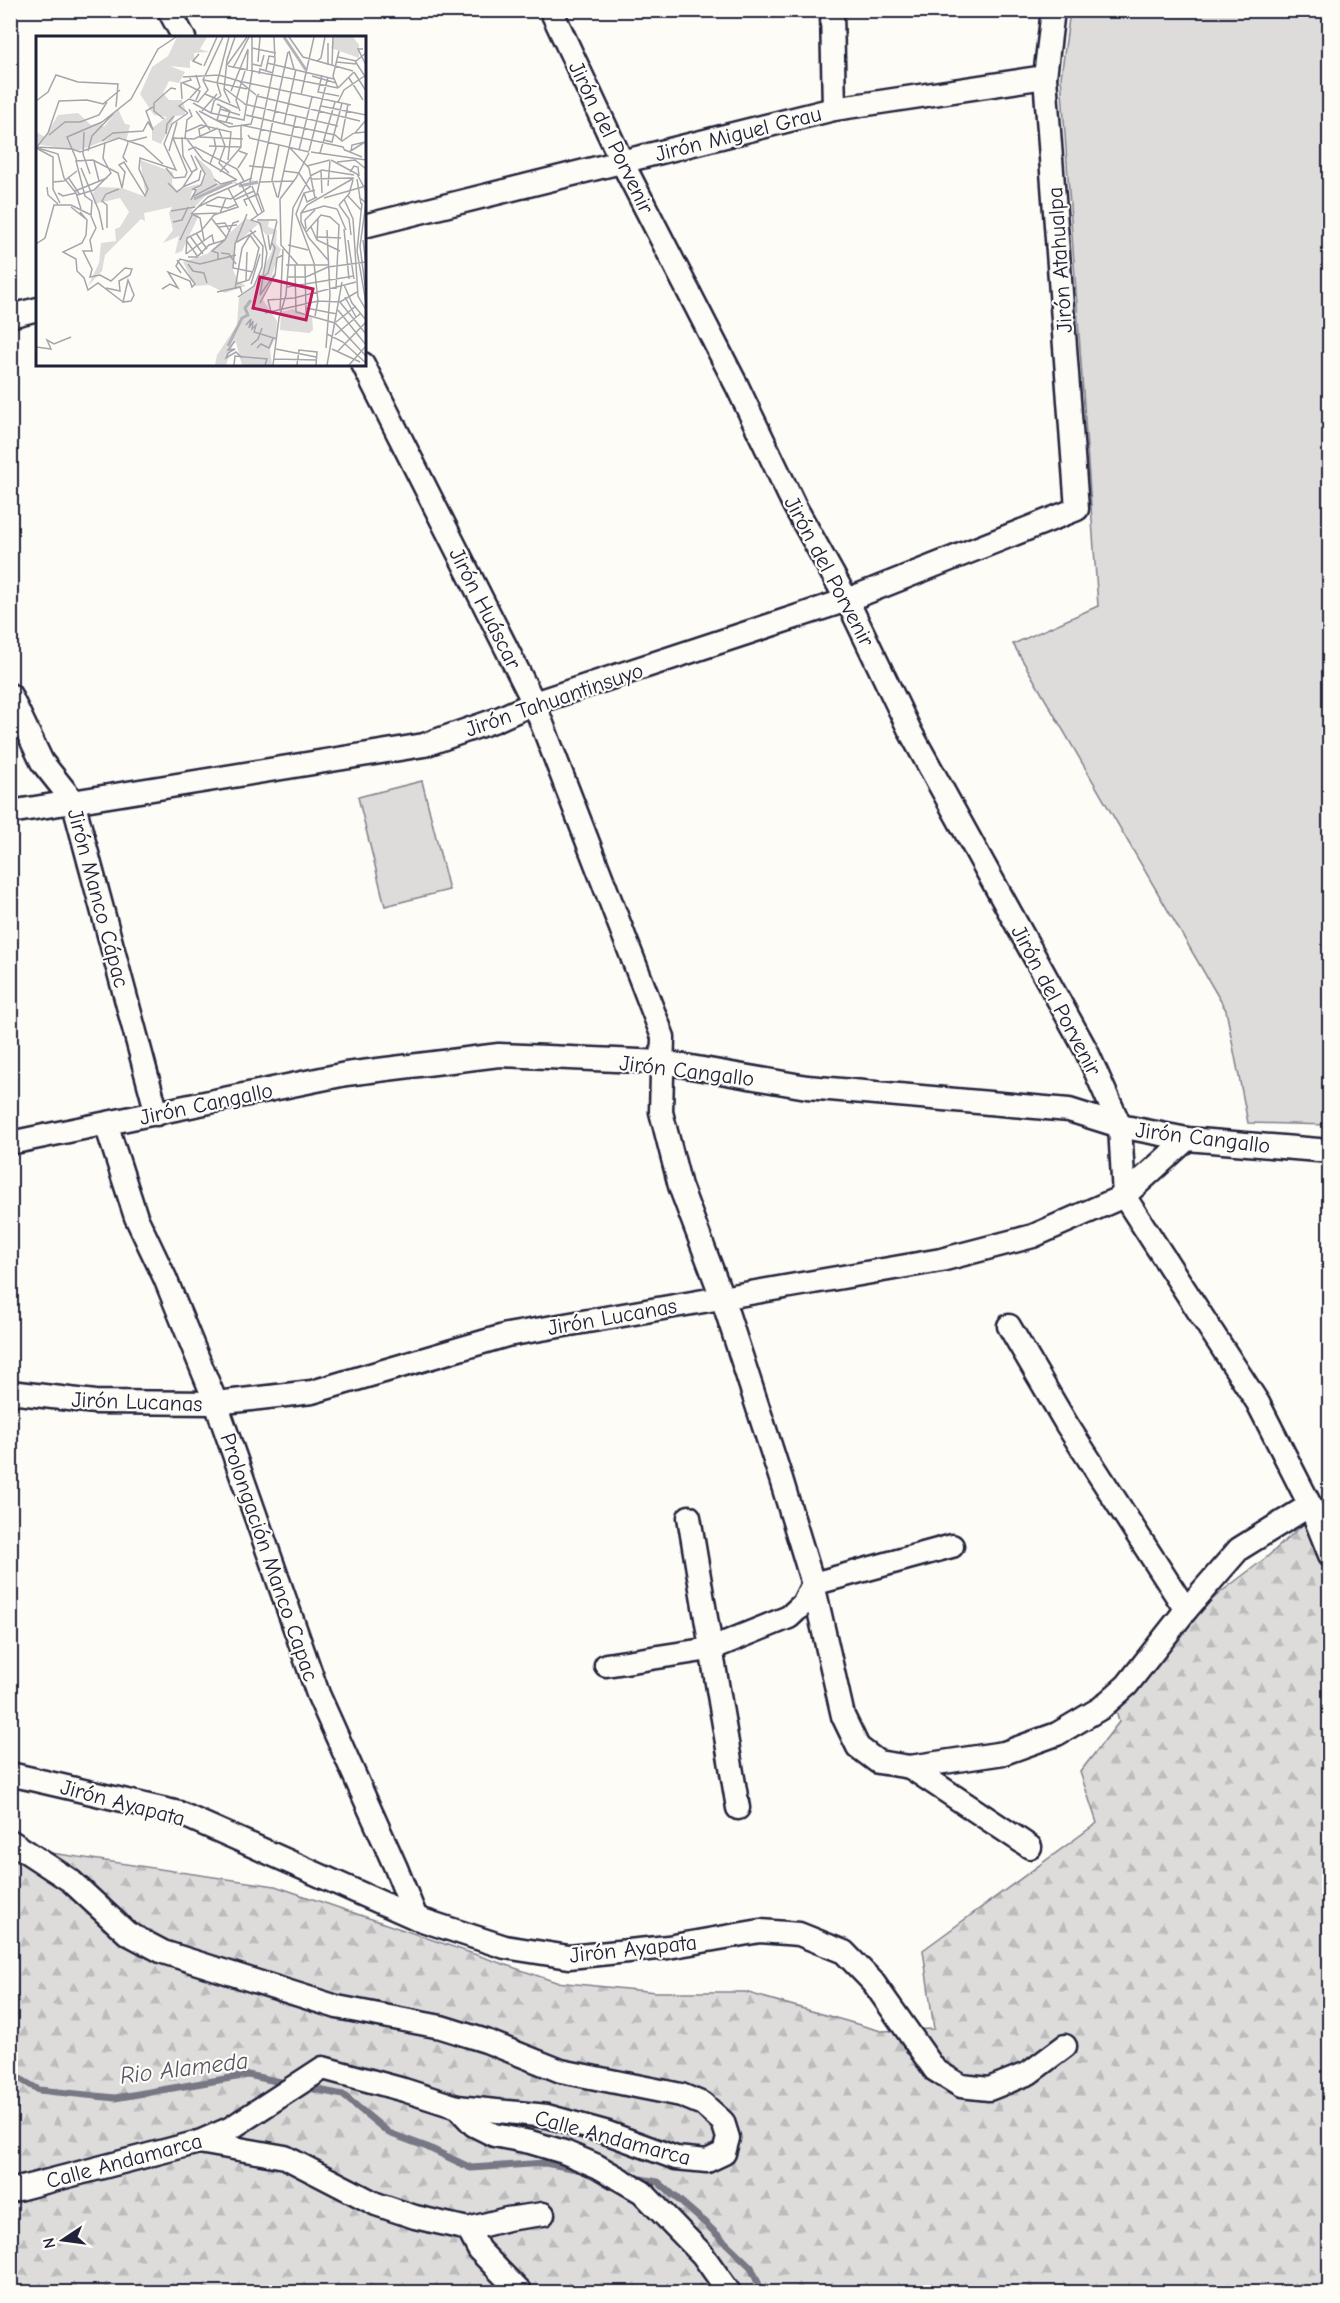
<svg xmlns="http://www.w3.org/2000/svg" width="1340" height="2303" viewBox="0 0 1340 2303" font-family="'Comic Neue',sans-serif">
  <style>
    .forest { fill: url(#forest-firs); stroke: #807f8b; stroke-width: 1.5 }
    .pitch { fill: #dddcdb; stroke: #807f8b; stroke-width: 1.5 }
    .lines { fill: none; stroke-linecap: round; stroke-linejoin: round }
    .stream { stroke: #787885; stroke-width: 7 }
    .street-casing { stroke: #22223b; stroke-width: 27 }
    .street { stroke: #fdfcf7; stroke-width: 22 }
    .labels { text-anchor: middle; stroke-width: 4.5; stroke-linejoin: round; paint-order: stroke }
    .street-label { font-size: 22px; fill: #22223b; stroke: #fdfcf7 }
    .water-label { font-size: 24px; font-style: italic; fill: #545466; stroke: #fdfcf7 }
    .inset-river { fill: none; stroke: #b2b2b7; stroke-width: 3 }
    .inset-road { fill: none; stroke: #a5a5ac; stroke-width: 1.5 }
    .view { fill: #c2185b; fill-opacity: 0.15; stroke: #c2185b; stroke-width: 3 }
    .inset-edge { fill: none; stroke: #22223b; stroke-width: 3 }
  </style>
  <defs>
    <pattern id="forest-firs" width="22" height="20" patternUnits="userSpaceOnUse" patternTransform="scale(1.5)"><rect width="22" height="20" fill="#dddcdb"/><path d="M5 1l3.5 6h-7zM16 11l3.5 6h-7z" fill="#bdbcbd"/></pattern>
  </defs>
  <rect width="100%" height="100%" fill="#fdfcf7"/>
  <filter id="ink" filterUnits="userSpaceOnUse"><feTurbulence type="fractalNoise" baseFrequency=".0167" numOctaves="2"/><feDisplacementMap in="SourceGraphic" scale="12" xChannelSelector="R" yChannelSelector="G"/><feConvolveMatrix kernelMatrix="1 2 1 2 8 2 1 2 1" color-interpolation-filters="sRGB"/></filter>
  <g filter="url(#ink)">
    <!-- forest -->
    <polygon class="forest" points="1329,1501 1329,2292 11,2292 11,1847 275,1886 556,1982 656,1992 745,1992 881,2031 934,2029 923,1950 1097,1823 1080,1772 1119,1722 1110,1688 1221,1592 1267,1557"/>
    <!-- pitch -->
    <g class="pitch">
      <polygon points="1070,11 1329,11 1329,1125 1248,1123 1226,1010 1013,644 1098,606 1061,77"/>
      <polygon points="422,781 449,890 385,906 358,797"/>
    </g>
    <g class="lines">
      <!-- stream -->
      <g class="stream">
        <polyline points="10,2073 39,2090 115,2098 248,2075 290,2084"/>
        <polyline points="304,2087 343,2095 389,2133 427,2147 471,2168 545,2163 582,2170"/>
        <polyline points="635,2178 658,2182 703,2221 751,2267 762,2292"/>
      </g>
      <!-- street casing -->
      <g class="street-casing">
        <g id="street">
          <polyline points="169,10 184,38"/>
          <polyline points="551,10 622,162 737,386 794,505 847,600 911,733 1086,1050 1120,1126 1124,1196 1258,1403 1310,1505 1330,1555"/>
          <polyline points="832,10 834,109"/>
          <polyline points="364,226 834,109 1045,77"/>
          <polyline points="10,316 38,309"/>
          <polyline points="363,364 534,703 663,1037 661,1112 680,1186 722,1297 781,1479 813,1584 843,1716 858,1747 878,1762 910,1767 1004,1753 1057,1734 1101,1708 1127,1685 1186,1610 1239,1549 1310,1505"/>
          <polyline points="10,695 42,762 73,801 157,1114"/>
          <polyline points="10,812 424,745 496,720 534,703 847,600 1077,509 1045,77 1053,10"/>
          <polyline points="106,1124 136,1217 165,1278 216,1403 318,1694 396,1868 416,1918"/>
          <polyline points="10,1143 346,1074 499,1055 662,1062 807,1087 1069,1110 1120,1126 1187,1139 1330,1151"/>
          <polyline points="1009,1326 1067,1425 1186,1610"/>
          <polyline points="10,1392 95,1402 216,1403 312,1392 507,1335 941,1260 1033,1236 1124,1196 1187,1139"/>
          <polyline points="689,1517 738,1808"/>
          <polyline points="606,1665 710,1649 789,1617 803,1604 813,1584 952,1546"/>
          <polyline points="910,1767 1030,1847"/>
          <polyline points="10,1774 179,1813 416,1918 505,1947 569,1957 668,1947 760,1931 799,1934 844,1952 873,1982 935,2070 961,2086 989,2089 1029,2073 1065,2046"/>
          <polyline points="10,1841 71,1881 127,1933 163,1952 337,2007 441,2027 486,2041 561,2071 681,2095 703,2104 723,2122 728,2138 724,2153 707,2161 676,2158 605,2132 547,2116 457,2107 404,2090 323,2068 231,2128 199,2142 10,2191"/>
          <polyline points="457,2107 474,2125 494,2135 530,2142 564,2152 597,2166 642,2192 702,2254 729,2292"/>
          <polyline points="199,2142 285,2157 376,2204 415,2217 468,2229 479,2250 520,2292"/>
          <polyline points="468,2229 507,2219 543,2214"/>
        </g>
      </g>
      <!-- street -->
      <use href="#street" class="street"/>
    </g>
  </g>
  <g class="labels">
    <!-- street labels -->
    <g class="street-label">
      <text transform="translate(738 133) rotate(-14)" y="8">Jirón Miguel Grau</text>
      <text transform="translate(612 137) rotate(64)" y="8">Jirón del Porvenir</text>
      <text transform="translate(1059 260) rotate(-94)" y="8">Jirón Atahualpa</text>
      <text transform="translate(830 571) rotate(62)" y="8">Jirón del Porvenir</text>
      <text transform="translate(486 608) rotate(63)" y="8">Jirón Huáscar</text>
      <text transform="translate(554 699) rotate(-19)" y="8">Jirón Tahuantinsuyo</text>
      <text transform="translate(99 898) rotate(75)" y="8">Jirón Manco Cápac</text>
      <text transform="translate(1057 1000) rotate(62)" y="8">Jirón del Porvenir</text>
      <text transform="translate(687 1070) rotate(7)" y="8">Jirón Cangallo</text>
      <text transform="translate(206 1103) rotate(-12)" y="8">Jirón Cangallo</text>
      <text transform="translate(1203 1137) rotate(7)" y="8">Jirón Cangallo</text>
      <text transform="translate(612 1316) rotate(-10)" y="8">Jirón Lucanas</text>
      <text transform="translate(137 1401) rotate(2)" y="8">Jirón Lucanas</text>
      <text transform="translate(270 1557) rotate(71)" y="8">Prolongación Manco Capac</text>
      <text transform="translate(123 1802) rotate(15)" y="8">Jirón Ayapata</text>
      <text transform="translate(633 1948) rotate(-6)" y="8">Jirón Ayapata</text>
      <text transform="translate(613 2137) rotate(15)" y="8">Calle Andamarca</text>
      <text transform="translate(124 2160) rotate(-15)" y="8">Calle Andamarca</text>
    </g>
    <!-- water labels -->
    <g class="water-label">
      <text transform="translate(184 2068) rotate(-7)" y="8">Rio Alameda</text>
    </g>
  </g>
  <!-- overview -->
  <g transform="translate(36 36)">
    <rect width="330" height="330" fill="#fdfcf7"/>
    <path d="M141,1H171L164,13L173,16L158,17L159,27L154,24V32L134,30L149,36L143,47L133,45L127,57L133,64H146L150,75L148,79L139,80L125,108L116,104V92L131,81L118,79L104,58L116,31L132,20ZM82,73L89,88L94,89L90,106L87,102L65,106L42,115L0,108V96L9,101L22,79L42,77L55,89L65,87L68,91ZM160,121L175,134L181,148L199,145L204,150L217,144L223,148L206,151L197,147L169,160L156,174L155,178L163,179L146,215L139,218L143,200L127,207L137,194L133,177L136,171L108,177L109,185L105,183L69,219L66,235L52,250L63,227L65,207L80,205L79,193L84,191L93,176L84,162L58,168L57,157L62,151L86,152L110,161L104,124L137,136L136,148L140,154L163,148L156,156L154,162L170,140ZM210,182L222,188L200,208L197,234L202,245L210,250L189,257L173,249L159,250L147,226L171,218ZM220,185H233L232,191L241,194L240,208L245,213L227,264L241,285L240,301L234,313L236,329H206L199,303L190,329H179L181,319L201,289L203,261L219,250L236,215L238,198L230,199Z" fill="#dddcdb"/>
    <path d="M298,1H317L323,9V22L295,12ZM257,273L276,280L277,294L273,297L244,294L245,276Z" fill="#dddcdb"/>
    <path class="inset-river" d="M248,1L270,34M203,150L222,146M158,163L196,146M192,310L206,282L212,279L209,272L215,264"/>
    <path class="inset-road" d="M253,1L267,21L317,35M216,12L240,17M327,13H322L330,29M253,15L258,33M163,18L157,25L166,29M302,21L320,25L330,17M281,25L285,22L289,1M319,25L330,42M222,26L224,1M301,26L320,28M231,27L298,43M216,28L225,30L228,19M191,29L211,1M292,29V7M168,30L181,1M192,30L302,52M296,30L297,1M197,32L213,1M230,34L233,20L239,21M211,35L212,14M318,36L330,55M223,38L224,33L237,37M286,39L282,56L303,60M276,40L300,47M147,41L183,39L203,45L220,59M313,42L327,64M168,44L211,53M203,45L315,69M147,47L164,55L160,64M188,52L209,68M302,52L297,40L303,15M302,52L318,36M195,55L212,13M169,58L202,72M223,58L221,60L324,85M265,59L278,1M185,60L181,47L193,1M154,62L164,51L160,39M146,63L145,47L155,44L153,40M0,65L12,56L20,39L42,46L82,48L80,71M302,66L308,54L330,39M157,67L175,77L208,84L216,37V1M194,67L188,54L191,24L199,1M181,68L194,75L190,86H187M208,68L302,90M185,70L181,84L197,88M285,70L330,79M184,73L204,79M160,75L174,94M163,75L193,91L215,88L217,81M166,75L181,58M204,75L200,64L209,35M152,77L143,70L153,63L162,66L172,54L167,44L187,1M175,77L178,65L185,60M210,79L248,88L260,33M216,81L221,61M128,83L118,75V67L135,52L140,53M330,84L319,97L330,96M248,88L299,99L306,105L318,97M205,89L307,111L309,115M170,90L163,93L164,101L207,103M183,94L189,110L183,127L193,137M48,96L47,118L54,138M149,96L165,89L195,96L192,124M130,98L131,88L138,80M13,99L29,86H44L63,79L71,66M212,99L214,102L273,116M146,101L147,120L156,137L147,151L163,144L165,134M149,102L151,84L156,80L153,73M150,102L167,124L201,144M288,104L296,106L306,67M66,105L77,97L107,95L112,86L117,94L110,75L117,71M305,105L312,68M91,106L111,101M173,110L205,111M1,111L36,113L41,125M0,112L12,97L23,65L51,64L67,68L84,54M0,112L17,121V153L24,167M2,112L22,118L28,142L40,157L45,173M254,112L273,132L279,162M152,114L159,111L201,133L208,145M263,114L276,61M309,114L326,121M52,115L56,100L78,77M133,115L141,86M273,115L292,41M315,115L316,109L329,106M275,116L330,124M313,116L329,106M284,117L299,66M155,119L161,133L156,136M295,124L321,138L330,155M58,125L63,145M91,126L87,121L92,107M301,126L319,124L330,133M127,128L107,110L83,102L44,116L36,113L31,101L66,86L95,63L122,13L140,1M174,128L180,112L178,102M213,130L238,132M271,130L294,124M45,132L63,175L67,194M130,132L138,142L149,141L151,136L137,102L158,103L182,92M202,132L211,118L203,115M285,134L286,157M248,135L263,137L274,154M184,136L205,111V89M314,136L318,130L322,131L323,140M274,140L286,134L318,139M32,141L44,159M178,143L185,148L200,144M275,143L317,142M321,143L325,168M17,146L28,145L41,135M204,146L222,180M214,146L239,25L238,1M224,146L258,145M132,147L141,156L147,151M216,150L226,176M292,150L294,125M11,151L12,159L22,168M279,154L268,157L260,178L278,227L282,265L279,280M39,155L71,142M22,157L27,160L40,157M268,157L271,166L281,161M221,158L252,16M41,159L58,154L75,137L67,122L69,106M312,160L325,174M156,161L181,148M241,161L236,144L243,109M323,161L330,167L324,210L330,257M242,162L260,80M288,162L330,150M244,163L245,209L262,229M244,163L260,142L273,117M308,163L317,183L322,260L330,274M155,164L160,154L157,153L165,149L169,138L159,120M198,164L218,155M326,167L321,215L330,267M170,169L192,172L201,168M303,169L313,183L315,199M303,169L313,158L317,144M211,170L208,164L222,158L228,175L215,184L224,187M35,171L50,183M162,171L182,161L195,163L215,150M301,173L310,194M135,175L159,171M44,176L51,184L50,199L46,207L27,216L40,223L41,235L48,242L52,254L62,247L87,266M265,177L288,170L301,173M155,178L172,161L216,142M156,178L184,177L190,162M156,178L164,182L168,204M211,178L199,208L197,232L217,236M55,180L60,192L54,204L56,215H47L56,233L54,241L64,239L75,245L89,232L96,233L94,239L83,245L84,255L70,252M176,183L191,202M221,184H241M137,186L146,184L152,171M224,187L231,217L224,259L239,238M179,188L189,187L194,196M183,191L201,189M275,191L281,204L304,215M71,192V169L66,165L70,158L83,153M270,193L269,184L279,174M308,193L313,243M270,196L285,179L294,181L303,189L300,253M160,197L166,206L176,199L178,208M232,199L234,214L241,185M154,200L167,218M282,201L305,202M144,204L156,179M150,204L162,221M281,204L282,182M312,204L318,243M327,204L330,229M201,206L220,195M0,208L9,202L18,169H35L55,179L56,165L49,160L40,125L57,124L82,137L86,152L89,136L83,129L88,126L109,160L112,153L103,133L104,122L140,134L128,108L136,88L152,77M252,209L272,214M185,217L193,218L200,228M150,218L151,202L165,195L178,179L202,171L192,152M150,218L166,206L171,213M152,221H161L173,209L189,204L197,187L203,185M182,223V217L176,215L189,204M292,224L273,202L265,186V177L271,169L318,142M152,228L157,235L168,237L171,247M250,229H292M259,229L260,276L299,287L330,320M269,229L270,277M145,237L140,230L144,223L164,228L200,219M227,241L232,237L239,212L236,207M251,241H270L292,231L330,226M92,244L98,259L95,265L87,266ZM210,244L211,216M200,248L213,244L218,232L223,212L214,199M215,248L224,218M308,249L316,267L330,284M251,251L318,240M126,253L134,248L142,252L132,236L154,245L156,251L159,248L141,224M199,253L206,212L214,199M181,256L204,251L206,257M202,261L218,250L226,231L227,210L214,194M309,261L320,281M303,265L330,298M224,267L239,239L241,222L247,219M270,272L301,278M244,274L247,213M302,274L330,309M235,276L232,264L258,262L320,246M229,277L282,265L304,266L321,256M300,286L320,270M210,289L215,283L213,292L217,285L216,293L220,289L218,296L241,303M291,298L307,306L330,327M299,299L325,277M199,305L192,314L199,313L192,317L190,322L200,316L206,322M215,309L222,303L226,292M0,311L15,313L11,304L18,308L35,301M221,312L225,308L233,312L237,302M290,312L294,259L291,194M240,313L280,321M296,313L324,326M302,315L330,286M238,323L280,324M198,329L199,320L231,323L229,329M237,329L243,282L250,259L257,172L274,141M261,329L263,314L281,316L280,329M291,329L306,246M313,329L330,310"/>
    <path class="view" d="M224,241L277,253L270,284L217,272Z"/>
    <rect width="330" height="330" class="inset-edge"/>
  </g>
  <!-- margin -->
  <rect width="1340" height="2303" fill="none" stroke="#fdfcf7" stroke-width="36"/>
  <rect x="18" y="18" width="1304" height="2267" fill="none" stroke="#22223b" stroke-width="2" filter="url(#ink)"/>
  <!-- north arrow -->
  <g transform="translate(63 2240) rotate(257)" stroke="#fdfcf7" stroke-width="4.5" paint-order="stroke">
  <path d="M0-4.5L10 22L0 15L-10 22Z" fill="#22223b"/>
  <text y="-9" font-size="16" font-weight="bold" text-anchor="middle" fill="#22223b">N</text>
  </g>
</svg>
